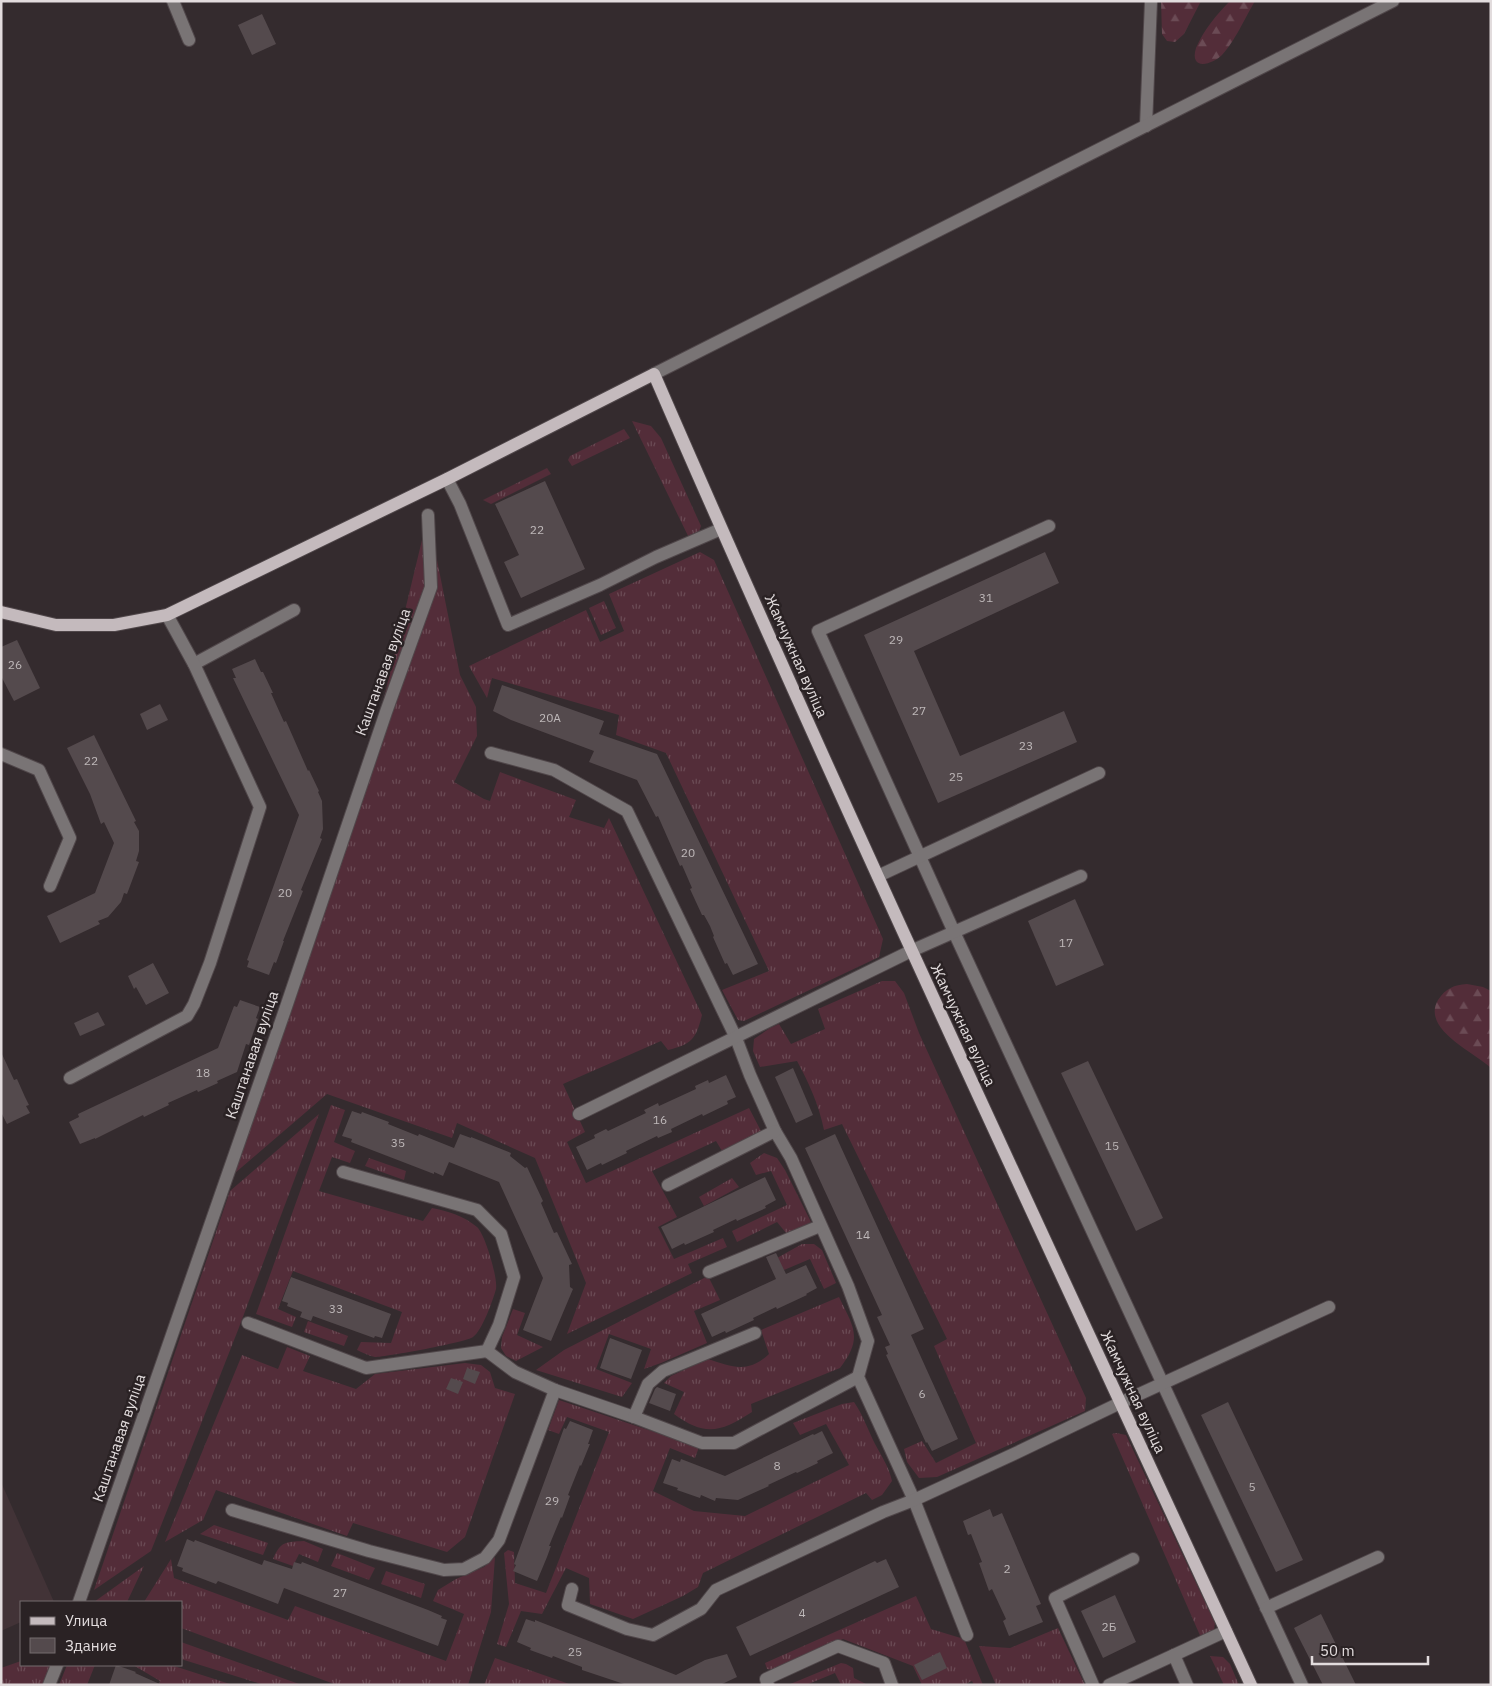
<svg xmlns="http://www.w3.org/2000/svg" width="1492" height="1686" viewBox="0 0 1492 1686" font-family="'IBM Plex Sans',sans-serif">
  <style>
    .built { fill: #423337 }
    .grass { fill: url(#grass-tufts) }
    .forest { fill: url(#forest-firs) }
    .building { fill: #544a4d }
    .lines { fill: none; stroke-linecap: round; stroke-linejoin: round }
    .minor-casing { stroke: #50474a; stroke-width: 14 }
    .major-casing { stroke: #50474a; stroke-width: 14 }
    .minor { stroke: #797475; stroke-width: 12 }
    .major { stroke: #c4babd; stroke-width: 12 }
    .labels { text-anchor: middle; stroke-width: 5; stroke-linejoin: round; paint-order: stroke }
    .number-label { font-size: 12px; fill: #beb8b9 }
    .street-label { font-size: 15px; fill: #e2dcdd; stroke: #2a2224 }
  </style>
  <defs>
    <pattern id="grass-tufts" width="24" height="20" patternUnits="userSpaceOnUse" patternTransform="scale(1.25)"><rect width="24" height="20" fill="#532d39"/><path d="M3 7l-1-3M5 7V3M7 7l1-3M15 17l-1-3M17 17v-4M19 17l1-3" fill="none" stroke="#6b4b55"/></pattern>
    <pattern id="forest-firs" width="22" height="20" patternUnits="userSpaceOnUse" patternTransform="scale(1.25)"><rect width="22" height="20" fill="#532d39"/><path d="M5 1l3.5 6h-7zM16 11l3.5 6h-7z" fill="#6b4b55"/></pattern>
  </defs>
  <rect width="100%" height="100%" fill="#342b2e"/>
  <!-- built -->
  <polygon class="built" points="1,1482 54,1602 21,1602 21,1622 1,1631"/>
  <!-- grass -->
  <g class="grass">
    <polygon points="632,421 651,426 661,438 701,526 698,534 691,542"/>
    <polygon points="624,429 630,438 572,466 568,460 570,456"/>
    <polygon points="547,468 551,474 491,504 483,500"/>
    <path d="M428,515L460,675L476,707L477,736L454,782L484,799L490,801L500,772L576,800L569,817L604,828L609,818L702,1015C696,1039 692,1044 668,1050L661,1041L563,1084L585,1132L567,1142L586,1183L749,1108L761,1131L722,1151L716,1141L652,1171L677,1217L658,1227L674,1259L723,1238L727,1247L688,1264L692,1273L567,1334L586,1283L535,1158L457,1123L452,1138L327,1094L235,1173L358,806Z"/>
    <polygon points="700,552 714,560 883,939 879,957 744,1021 738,1020 722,990 769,971 666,753 616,735 619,715 492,678 487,698 469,666 586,610 600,642 624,631 609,594"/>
    <polygon points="604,601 616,628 601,635 589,608"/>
    <path d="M882,981H895L904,993L919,1033L1086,1398L1085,1411L937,1477L919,1478L907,1462L904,1449L922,1441L936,1463L976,1443L934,1346L947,1339L842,1124L824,1130C819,1105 809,1083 797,1061L760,1067L753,1051L754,1039L770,1028L779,1024L791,1044L825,1029L818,1009Z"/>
    <path d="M331,1105L345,1110L334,1142L355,1151L350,1163L332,1157L319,1191L423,1221L432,1208C448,1211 464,1216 477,1227C485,1234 498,1278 496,1289C493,1300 482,1331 473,1337C467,1342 386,1357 375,1357C370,1356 363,1353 357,1350L361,1342L391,1343L402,1312L293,1271L278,1309L296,1317L292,1327L256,1314Z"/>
    <polygon points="319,1114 238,1330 151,1551 94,1590 230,1191"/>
    <polygon points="764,1153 777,1158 785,1170 811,1222 787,1234 777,1222 737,1242 732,1231 787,1205 771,1171 756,1175 750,1163"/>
    <polygon points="369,1158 406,1171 404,1180 365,1166"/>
    <polygon points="732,1178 739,1187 704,1206 699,1197"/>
    <polygon points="802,1244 814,1244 822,1250 836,1283 824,1289 810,1259 784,1270 777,1258"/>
    <polygon points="708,1276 720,1300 694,1311 707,1343 661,1363 644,1369 651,1349 609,1334 596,1369 632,1383 622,1397 536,1370 564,1350"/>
    <path d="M839,1297C854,1328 863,1338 840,1368L751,1404L752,1412C721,1432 705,1437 674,1414L684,1392L664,1383L671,1376L708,1359C732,1367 748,1374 769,1354L761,1330Z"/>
    <polygon points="513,1309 525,1313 517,1335 543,1347 516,1361 506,1356 501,1348 502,1337"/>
    <polygon points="308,1321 348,1336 344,1346 304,1332"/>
    <polygon points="287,1347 310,1356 303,1371 356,1389 375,1374 465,1363 481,1365 490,1372 495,1388 515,1394 465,1537 447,1552 353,1523 347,1536 216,1490 203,1520 165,1542 242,1355 278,1369"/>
    <path d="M559,1400L699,1447L695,1458L670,1448L653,1491L694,1511L745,1516L849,1465L826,1424L800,1435L793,1423L842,1404L854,1402C863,1415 868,1430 875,1444C882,1457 889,1467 892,1481L882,1495L872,1500L866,1493L703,1573L698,1587L683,1596L633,1619L590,1604L589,1578L566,1568L542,1614L521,1611L506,1647L497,1644L509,1604L504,1553L508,1550L514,1552L515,1583L546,1593L609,1432L567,1417L559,1434L548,1430Z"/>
    <polygon points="1116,1433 1126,1435 1215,1623 1214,1630 1202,1640 1112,1434"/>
    <polygon points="214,1525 268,1543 263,1555 200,1534"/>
    <path d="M304,1541L323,1549L318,1562L299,1554L293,1566L273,1559C281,1541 285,1542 304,1541Z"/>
    <polygon points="337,1553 375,1568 369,1580 331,1566"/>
    <polygon points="495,1557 491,1612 468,1685 337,1685 181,1628 181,1602 144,1602 171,1559 174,1578 288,1620 295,1606 446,1661 464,1614 433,1601 438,1590 456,1579 484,1567"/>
    <polygon points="144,1566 127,1602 94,1602"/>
    <polygon points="386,1571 425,1584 421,1598 381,1584"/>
    <polygon points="916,1596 931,1629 964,1639 983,1685 974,1685 972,1681 964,1685 922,1685 913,1666 843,1639 774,1670 767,1669 765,1663"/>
    <polygon points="1058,1628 1085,1685 996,1685 979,1646 1010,1648"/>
    <polygon points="181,1642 302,1685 264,1685 181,1659"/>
    <polygon points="1210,1656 1223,1657 1230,1664 1239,1685 1224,1685"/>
    <polygon points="495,1658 572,1685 484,1685"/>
    <polygon points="21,1661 21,1665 52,1665 44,1685 1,1685 1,1668"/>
    <polygon points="841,1663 846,1664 853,1668 854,1678 868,1685 841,1685 835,1673 806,1685 788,1685"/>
    <polygon points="67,1665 95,1665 87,1685 59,1685"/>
    <polygon points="133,1665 171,1665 233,1685 159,1685 160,1681"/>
  </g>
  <!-- forest -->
  <g class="forest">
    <polygon points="1161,1 1201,1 1184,34 1175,42 1167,41 1162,34"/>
    <path d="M1230,1H1255C1246,16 1234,43 1222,55C1212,65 1189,71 1196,48C1203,31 1217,14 1230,1Z"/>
    <path d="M1467,984L1483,987L1491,991V1068C1474,1052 1421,1029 1438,1000C1446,988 1454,985 1467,984Z"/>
  </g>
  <!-- building -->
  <g class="building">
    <polygon points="262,14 276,44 252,55 238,25"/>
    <polygon points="545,481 585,569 521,598 504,562 519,555 495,504"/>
    <polygon points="1045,552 1059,583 914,651 960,756 1064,711 1077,742 938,803 864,635"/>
    <polygon points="17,640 40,688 14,701 1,676 1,647"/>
    <polygon points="255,659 261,672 263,672 273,693 271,693 284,722 286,721 308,771 309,770 319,791 318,792 322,801 323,829 320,838 322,839 301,890 303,891 283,941 284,941 276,963 274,962 269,975 247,967 249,961 247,960 299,815 233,678 236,678 232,669"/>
    <polygon points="502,685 604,721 599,734 657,754 758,964 733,975 727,963 725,964 713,937 714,936 710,926 704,915 702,915 690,889 692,888 682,865 680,866 658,816 656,817 637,780 589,762 594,751 511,720 493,711"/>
    <polygon points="160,704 168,720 147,730 140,714"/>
    <polygon points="94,735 136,821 134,822 139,831 139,851 136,861 139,862 127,894 124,893 121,902 108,917 98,921 100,924 60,943 47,916 95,893 114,843 104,822 101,824 90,794 67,748"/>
    <polygon points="1075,899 1104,965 1056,986 1028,921"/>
    <polygon points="153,963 169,993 146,1005 136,987 134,989 128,976"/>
    <polygon points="240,1000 260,1007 256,1018 258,1019 249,1045 246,1044 237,1072 217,1081 218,1083 198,1092 197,1090 168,1103 169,1105 144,1117 143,1115 95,1139 95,1138 80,1144 69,1122 79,1117 78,1114 218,1048 234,1006 237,1007"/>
    <polygon points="98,1012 105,1025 80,1036 74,1023"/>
    <polygon points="1,1052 14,1080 17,1079 25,1097 29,1105 26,1106 30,1113 7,1124 1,1112"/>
    <polygon points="1088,1061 1163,1218 1136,1231 1061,1073"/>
    <polygon points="793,1068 813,1115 796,1123 775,1077"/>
    <polygon points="726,1075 736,1097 727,1101 728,1104 703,1116 702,1114 671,1129 672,1132 658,1138 657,1136 626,1151 627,1153 602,1165 601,1163 587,1170 576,1147 595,1138 594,1135 606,1129 608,1131 646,1113 644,1110 658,1103 659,1106 696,1089 695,1086 708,1080 709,1083"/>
    <polygon points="352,1111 361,1114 362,1112 389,1122 388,1124 418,1136 419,1134 454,1148 460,1134 471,1138 471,1137 511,1153 510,1156 525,1168 527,1167 543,1201 541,1203 554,1233 557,1232 572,1264 569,1265 570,1287 573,1289 551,1341 523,1330 543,1278 499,1182 449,1162 443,1176 434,1172 434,1174 351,1142 352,1139 342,1136"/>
    <polygon points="835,1134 924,1329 911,1335 958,1439 932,1451 927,1442 926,1443 886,1355 888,1354 885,1347 890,1345 877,1317 882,1315 805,1148"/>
    <polygon points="765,1177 776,1200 765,1206 766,1208 737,1221 736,1219 713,1230 714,1232 685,1245 684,1243 672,1249 661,1227"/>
    <polygon points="776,1253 786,1274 806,1265 817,1288 806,1294 807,1295 777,1309 776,1307 753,1318 754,1320 726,1333 725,1331 712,1337 701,1314 776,1279 766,1257"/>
    <polygon points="291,1277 391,1314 382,1338 375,1336 374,1338 313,1316 311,1321 300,1317 302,1312 287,1306 288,1303 282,1301"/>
    <polygon points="610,1338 642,1350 631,1379 600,1368"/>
    <polygon points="467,1368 480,1372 475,1384 463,1379"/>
    <polygon points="451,1378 463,1382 458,1394 446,1389"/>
    <polygon points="657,1387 676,1394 670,1411 649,1403 655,1389"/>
    <polygon points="1228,1402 1303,1560 1276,1572 1201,1415"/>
    <polygon points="570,1421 593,1430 588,1444 590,1444 581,1466 580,1465 568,1495 570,1496 562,1518 561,1517 549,1546 551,1546 547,1557 537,1581 513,1571 516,1565 514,1564 556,1450 564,1428 566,1429"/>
    <polygon points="822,1431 833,1453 817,1461 818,1463 797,1473 796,1472 768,1485 769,1486 738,1500 716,1498 715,1501 701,1495 700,1498 677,1490 678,1488 663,1483 672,1459 680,1462 681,1459 694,1464 725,1476 813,1434 814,1435"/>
    <polygon points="990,1509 993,1517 1002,1513 1041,1604 1036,1606 1043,1622 1009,1636 1003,1621 1006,1619 992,1589 989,1591 979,1563 982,1562 971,1534 968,1535 963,1521"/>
    <polygon points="187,1539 194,1542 195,1540 262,1565 264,1560 292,1569 294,1562 301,1564 302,1562 428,1610 442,1616 441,1618 447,1620 438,1646 284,1588 278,1604 218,1581 216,1584 182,1571 183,1568 177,1566"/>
    <polygon points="886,1559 899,1587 750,1656 736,1627 875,1561 877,1563"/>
    <polygon points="1115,1595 1136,1642 1103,1658 1081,1611"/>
    <polygon points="1321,1614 1356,1685 1323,1685 1294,1628"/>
    <polygon points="526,1619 535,1622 535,1620 676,1675 705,1660 727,1654 737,1677 720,1685 627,1685 582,1670 582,1667 553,1656 552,1658 530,1650 531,1648 517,1642"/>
    <polygon points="940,1652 947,1668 922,1680 914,1665"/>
    <polygon points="116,1665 136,1672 135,1673 162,1685 109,1685"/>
  </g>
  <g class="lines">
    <!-- minor casing -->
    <g class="minor-casing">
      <g id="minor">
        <polyline points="173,1 189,40"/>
        <polyline points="1146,126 1151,1"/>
        <polyline points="654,374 1393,1"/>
        <polyline points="447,479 460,504 508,625 600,585 656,557 721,529"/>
        <polyline points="1049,526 818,631 954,932 1302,1685"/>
        <polyline points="194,664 294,610"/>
        <polyline points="491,753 554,770 627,811 736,1038 750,1075 775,1131 791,1158 848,1286 868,1341 858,1377 914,1500 967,1635"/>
        <polyline points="1,754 39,770 70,838 50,886"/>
        <polyline points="878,876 1099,773"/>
        <polyline points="70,1078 187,1016 194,1004 210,963 260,807 194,664 167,615"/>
        <polyline points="579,1114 911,951 1081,876"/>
        <polyline points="668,1185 775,1131"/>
        <polyline points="709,1272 820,1226"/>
        <polyline points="248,1323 366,1368 487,1351"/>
        <polyline points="555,1390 634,1417 702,1443 734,1443 858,1377"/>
        <polyline points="634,1417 648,1384 663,1371 755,1333"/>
        <polyline points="232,1510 369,1551 444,1570 464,1569 485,1558 499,1540 555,1390 515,1372 487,1351 499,1325 514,1277 501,1234 477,1210 343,1172"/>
        <polyline points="572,1589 568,1605 627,1629 653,1635 701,1609 716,1590 883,1512 914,1500 1016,1453 1120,1403 1329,1307"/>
        <polyline points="79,1602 285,1010 386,712 431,587 428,515"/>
        <polyline points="1266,1608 1378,1557"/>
        <polyline points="49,1685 57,1665"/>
        <polyline points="768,1685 766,1679 838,1646 884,1663 892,1685"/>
        <polyline points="1093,1685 1055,1598 1133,1559"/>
        <polyline points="1109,1685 1174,1655"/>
        <polyline points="1187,1685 1174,1655 1226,1631"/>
      </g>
    </g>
    <!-- major casing -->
    <g class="major-casing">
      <path id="major" d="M1,612L56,625H114L167,615L447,479L654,374C845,815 1050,1249 1251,1685"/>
    </g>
    <!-- minor -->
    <use href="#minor" class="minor"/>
    <!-- major -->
    <use href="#major" class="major"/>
  </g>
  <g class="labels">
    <!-- number labels -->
    <g class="number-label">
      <text x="537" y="534">22</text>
      <text x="986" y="602">31</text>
      <text x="896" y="644">29</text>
      <text x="15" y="669">26</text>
      <text x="919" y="715">27</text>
      <text x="550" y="722">20А</text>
      <text x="1026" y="750">23</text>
      <text x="91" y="765">22</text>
      <text x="956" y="781">25</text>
      <text x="688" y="857">20</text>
      <text x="285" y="897">20</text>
      <text x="1066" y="947">17</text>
      <text x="203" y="1077">18</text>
      <text x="660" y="1124">16</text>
      <text x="398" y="1147">35</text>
      <text x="1112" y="1150">15</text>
      <text x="863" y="1239">14</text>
      <text x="336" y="1313">33</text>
      <text x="922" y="1398">6</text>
      <text x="777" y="1470">8</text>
      <text x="1252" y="1491">5</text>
      <text x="552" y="1505">29</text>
      <text x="1007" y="1573">2</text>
      <text x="340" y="1597">27</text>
      <text x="802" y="1617">4</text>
      <text x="1109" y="1631">2Б</text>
      <text x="575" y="1656">25</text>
    </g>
    <!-- street labels -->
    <g class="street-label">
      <text transform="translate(796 656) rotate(66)" y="5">Жамчужная вуліца</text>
      <text transform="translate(383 672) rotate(-70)" y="5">Каштанавая вуліца</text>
      <text transform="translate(963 1025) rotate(65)" y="5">Жамчужная вуліца</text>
      <text transform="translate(252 1055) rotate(-71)" y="5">Каштанавая вуліца</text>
      <text transform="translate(1133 1392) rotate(65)" y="5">Жамчужная вуліца</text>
      <text transform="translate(119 1438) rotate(-71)" y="5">Каштанавая вуліца</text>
    </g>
  </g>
  <!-- border -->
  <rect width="1492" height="1686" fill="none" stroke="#e2dcdd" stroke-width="5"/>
  <!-- legend -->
  <rect x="20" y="1601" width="162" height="65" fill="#2a2224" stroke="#746c6e"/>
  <rect x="30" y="1617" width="25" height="8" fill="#c4babd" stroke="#746c6e"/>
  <text x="65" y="1626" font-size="15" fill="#e2dcdd">Улица</text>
  <rect x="30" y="1638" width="25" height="15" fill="#544a4d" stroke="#746c6e"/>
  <text x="65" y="1651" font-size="15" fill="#e2dcdd">Здание</text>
  <!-- scale -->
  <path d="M1312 1656v8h116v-8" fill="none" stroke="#e2dcdd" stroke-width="2.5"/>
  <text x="1320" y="1656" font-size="15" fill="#e2dcdd" stroke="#2a2224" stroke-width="4" paint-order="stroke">50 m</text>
</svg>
